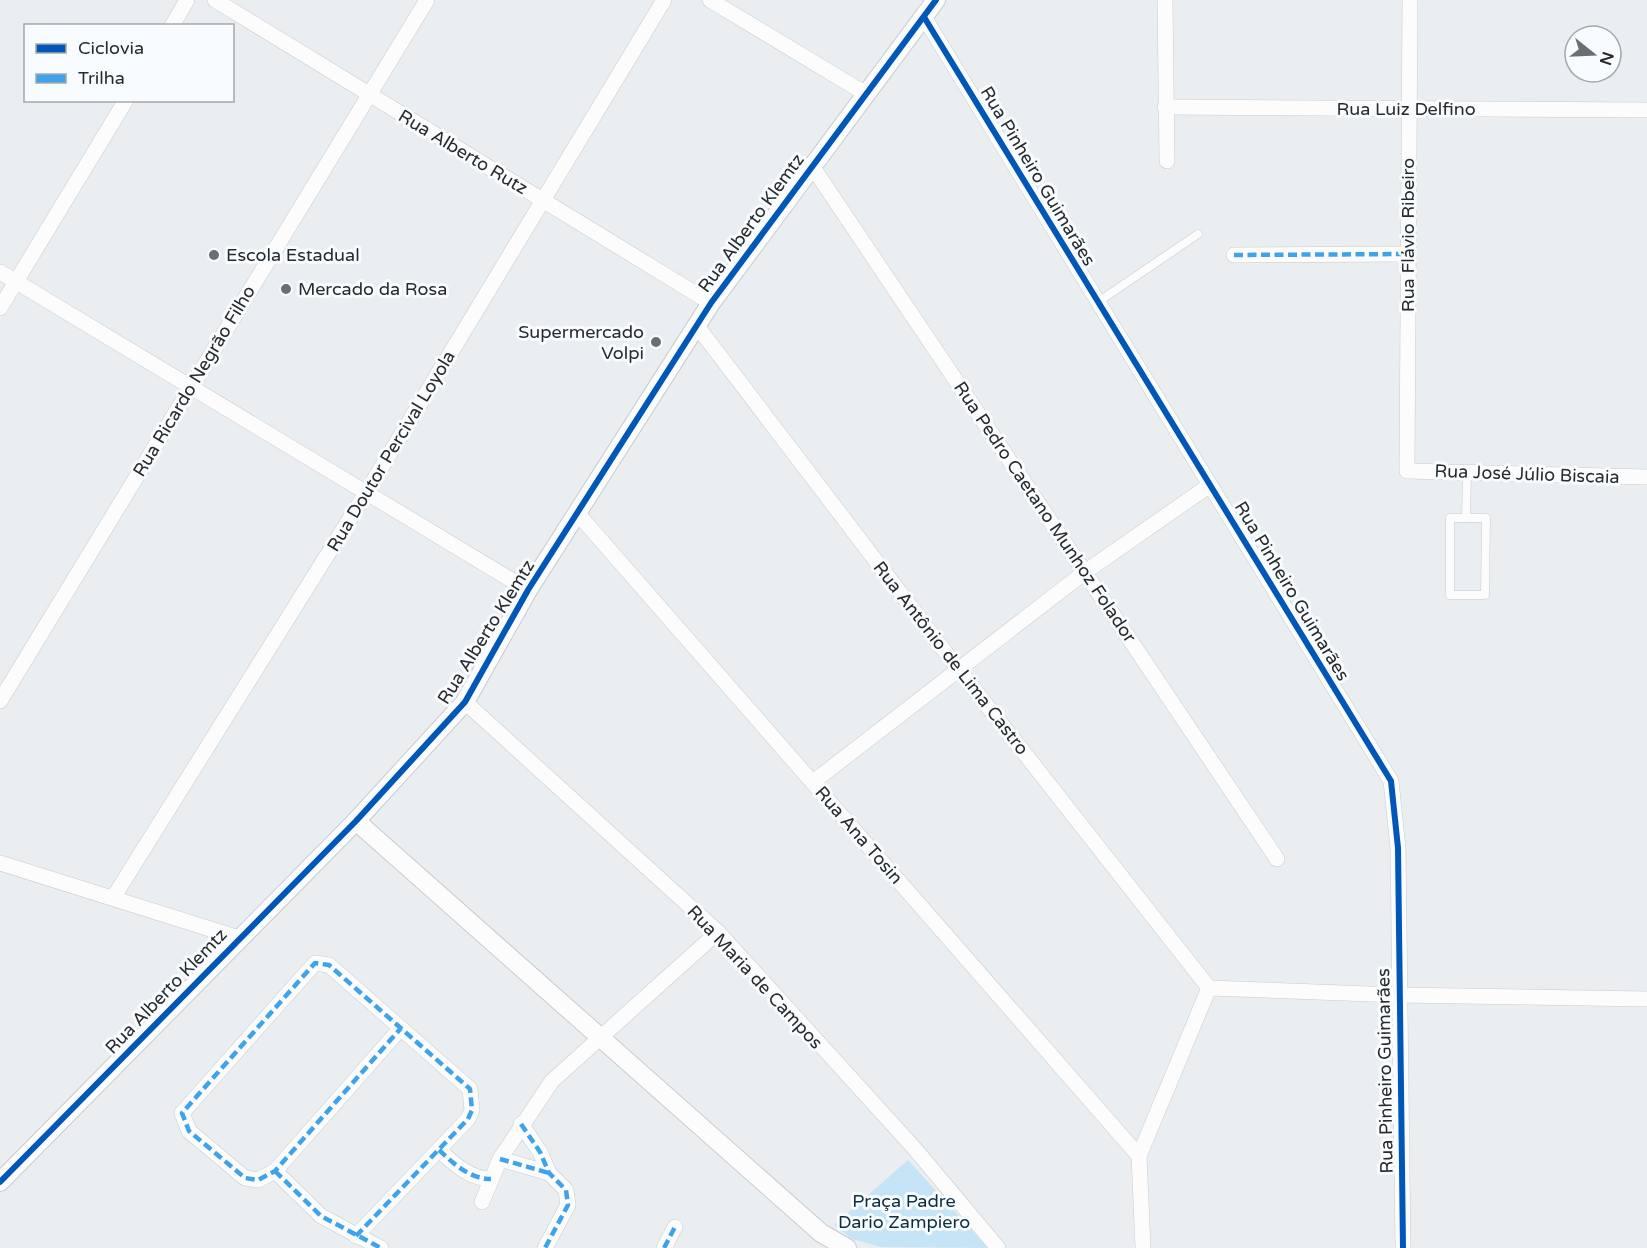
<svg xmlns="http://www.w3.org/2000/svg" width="1647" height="1248" viewBox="0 0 1647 1248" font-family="'Varela Round',sans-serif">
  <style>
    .green { fill: #c5e5f6 }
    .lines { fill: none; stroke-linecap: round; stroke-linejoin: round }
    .service-casing { stroke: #c9cbcd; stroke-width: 9 }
    .minor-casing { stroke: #c9cbcd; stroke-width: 16 }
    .tertiary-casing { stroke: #c9cbcd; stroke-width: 20 }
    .service { stroke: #fcfcfd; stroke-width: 8 }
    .minor { stroke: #fcfcfd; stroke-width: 15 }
    .tertiary { stroke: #fcfcfd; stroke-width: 18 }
    .quiet { stroke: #3ea3eb; stroke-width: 4.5; stroke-dasharray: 9 4.5; stroke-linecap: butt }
    .cycleway-casing { stroke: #f8fcff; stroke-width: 10 }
    .cycleway { stroke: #0057b8; stroke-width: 6 }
    .poi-dot { fill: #6c6f71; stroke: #f8fcff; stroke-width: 2 }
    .labels { text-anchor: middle; stroke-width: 6; stroke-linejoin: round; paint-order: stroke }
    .street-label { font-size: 18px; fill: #282a2c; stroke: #f8fcff }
    .poi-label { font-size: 18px; fill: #282a2c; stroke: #f8fcff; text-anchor: start }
    .park-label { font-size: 18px; fill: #0e2d3c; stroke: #f8fcff }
  </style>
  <rect width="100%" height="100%" fill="#ebeef0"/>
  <!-- green -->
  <polygon class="green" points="908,1160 988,1248 881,1247 852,1239 834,1225"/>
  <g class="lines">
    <!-- service casing -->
    <g class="service-casing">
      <g id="service">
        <polyline points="1098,302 1198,234"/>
        <polygon points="1450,518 1486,518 1485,595 1450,595"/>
        <polyline points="1466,518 1467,472"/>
      </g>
    </g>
    <!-- minor casing -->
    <g class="minor-casing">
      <g id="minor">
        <polyline points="215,0 711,303"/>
        <polyline points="710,0 866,94"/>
        <polyline points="1165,0 1167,161"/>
        <polyline points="1410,0 1407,471 1647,477"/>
        <polyline points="924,17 1391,781 1398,848 1403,1248"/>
        <polyline points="172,26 187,0"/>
        <polyline points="1165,107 1647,110"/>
        <polyline points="812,166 1277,859"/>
        <polyline points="1234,255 1408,254"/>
        <polyline points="0,272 528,590"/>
        <polyline points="0,308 126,100"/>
        <polyline points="697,326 959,670 1209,988"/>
        <polyline points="578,514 1139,1156"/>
        <polyline points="0,701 427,0"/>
        <polyline points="465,702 718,932 915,1149 998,1248"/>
        <polyline points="813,782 1085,572 1210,485"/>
        <polyline points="0,863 239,938"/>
        <polyline points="113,898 366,493 664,0"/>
        <polyline points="1209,988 1398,995 1647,999"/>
        <polyline points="521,1124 540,1152 549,1173 566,1190 568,1205 545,1248"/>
        <path d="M439,1150C454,1164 470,1179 491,1179"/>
        <polyline points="500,1159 549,1173"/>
        <polyline points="275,1171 321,1216 381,1248"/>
        <polyline points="482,1202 500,1159 552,1081 718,932"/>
        <polyline points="356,1236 468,1119 472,1110 470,1089 329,965 315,963 182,1113 189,1131 245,1178 258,1180 275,1171 401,1028"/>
        <polyline points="664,1248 675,1227"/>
        <polyline points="1143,1248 1139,1156 1209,988"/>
      </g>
    </g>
    <!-- tertiary casing -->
    <g class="tertiary-casing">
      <g id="tertiary">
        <polyline points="356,821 821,1233 847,1248"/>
        <polyline points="0,1182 356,821 465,702 528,590 711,303 936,0"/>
      </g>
    </g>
    <!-- service -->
    <use href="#service" class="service"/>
    <!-- minor -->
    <use href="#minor" class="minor"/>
    <!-- tertiary -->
    <use href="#tertiary" class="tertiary"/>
    <!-- quiet -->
    <g class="quiet">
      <polyline points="1234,255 1408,254"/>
      <polyline points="521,1124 540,1152 549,1173 566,1190 568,1205 545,1248"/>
      <path d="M439,1150C454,1164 470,1179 491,1179"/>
      <polyline points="500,1159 549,1173"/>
      <polyline points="275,1171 321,1216 381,1248"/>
      <polyline points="356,1236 468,1119 472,1110 470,1089 329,965 315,963 182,1113 189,1131 245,1178 258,1180 275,1171 401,1028"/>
      <polyline points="664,1248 675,1227"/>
    </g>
    <!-- cycleway casing -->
    <g class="cycleway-casing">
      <g id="cycleway">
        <polyline points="924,17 1391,781 1398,848 1403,1248"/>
        <polyline points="0,1182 356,821 465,702 528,590 711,303 936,0"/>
      </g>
    </g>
    <!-- cycleway -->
    <use href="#cycleway" class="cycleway"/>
  </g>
  <!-- markers -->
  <g class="poi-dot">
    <circle cx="214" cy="255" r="6"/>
    <circle cx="286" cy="289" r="6"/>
    <circle cx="656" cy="342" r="6"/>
  </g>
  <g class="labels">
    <!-- street labels -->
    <g class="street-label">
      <text x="1406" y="115">Rua Luiz Delfino</text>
      <text transform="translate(463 152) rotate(31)" y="6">Rua Alberto Rutz</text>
      <text transform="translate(1038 176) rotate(59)" y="6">Rua Pinheiro Guimarães</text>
      <text transform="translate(751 223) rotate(-54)" y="6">Rua Alberto Klemtz</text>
      <text transform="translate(1408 235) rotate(-90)" y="6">Rua Flávio Ribeiro</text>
      <text transform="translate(194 381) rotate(-59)" y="6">Rua Ricardo Negrão Filho</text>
      <text transform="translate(391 451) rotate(-59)" y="6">Rua Doutor Percival Loyola</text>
      <text transform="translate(1527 474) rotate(2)" y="6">Rua José Júlio Biscaia</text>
      <text transform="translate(1045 512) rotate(56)" y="6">Rua Pedro Caetano Munhoz Folador</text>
      <text transform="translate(1292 591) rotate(59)" y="6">Rua Pinheiro Guimarães</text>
      <text transform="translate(486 632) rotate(-58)" y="6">Rua Alberto Klemtz</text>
      <text transform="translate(951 658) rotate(52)" y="6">Rua Antônio de Lima Castro</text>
      <text transform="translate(859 835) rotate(49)" y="6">Rua Ana Tosin</text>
      <text transform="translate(755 977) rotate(47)" y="6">Rua Maria de Campos</text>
      <text transform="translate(166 991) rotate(-46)" y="6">Rua Alberto Klemtz</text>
      <text transform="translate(1385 1071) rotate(-91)" y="6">Rua Pinheiro Guimarães</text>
    </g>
    <!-- poi labels -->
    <g class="poi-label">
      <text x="226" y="261">Escola Estadual</text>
      <text x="298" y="295">Mercado da Rosa</text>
      <text x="644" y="338" text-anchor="end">Supermercado<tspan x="644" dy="21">Volpi</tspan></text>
    </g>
    <!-- park labels -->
    <g class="park-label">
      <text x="904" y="1207">Praça Padre<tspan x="904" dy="21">Dario Zampiero</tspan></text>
    </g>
  </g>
  <!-- legend -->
  <rect x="24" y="24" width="210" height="78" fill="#f8fcff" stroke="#a5a8ab" stroke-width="1.5"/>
  <rect x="36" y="44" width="30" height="9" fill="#0057b8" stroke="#a5a8ab" stroke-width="1.5"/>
  <text x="78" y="54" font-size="18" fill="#282a2c">Ciclovia</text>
  <rect x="36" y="74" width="30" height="9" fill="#3ea3eb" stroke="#a5a8ab" stroke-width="1.5"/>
  <text x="78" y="84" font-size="18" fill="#282a2c">Trilha</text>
  <!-- north arrow -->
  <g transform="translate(1593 54) rotate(108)"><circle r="28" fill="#f8fcff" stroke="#a5a8ab" stroke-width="1.5"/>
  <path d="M0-4.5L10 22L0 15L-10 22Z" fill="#6c6f71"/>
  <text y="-9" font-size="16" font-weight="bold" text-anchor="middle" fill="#282a2c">N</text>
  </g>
</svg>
